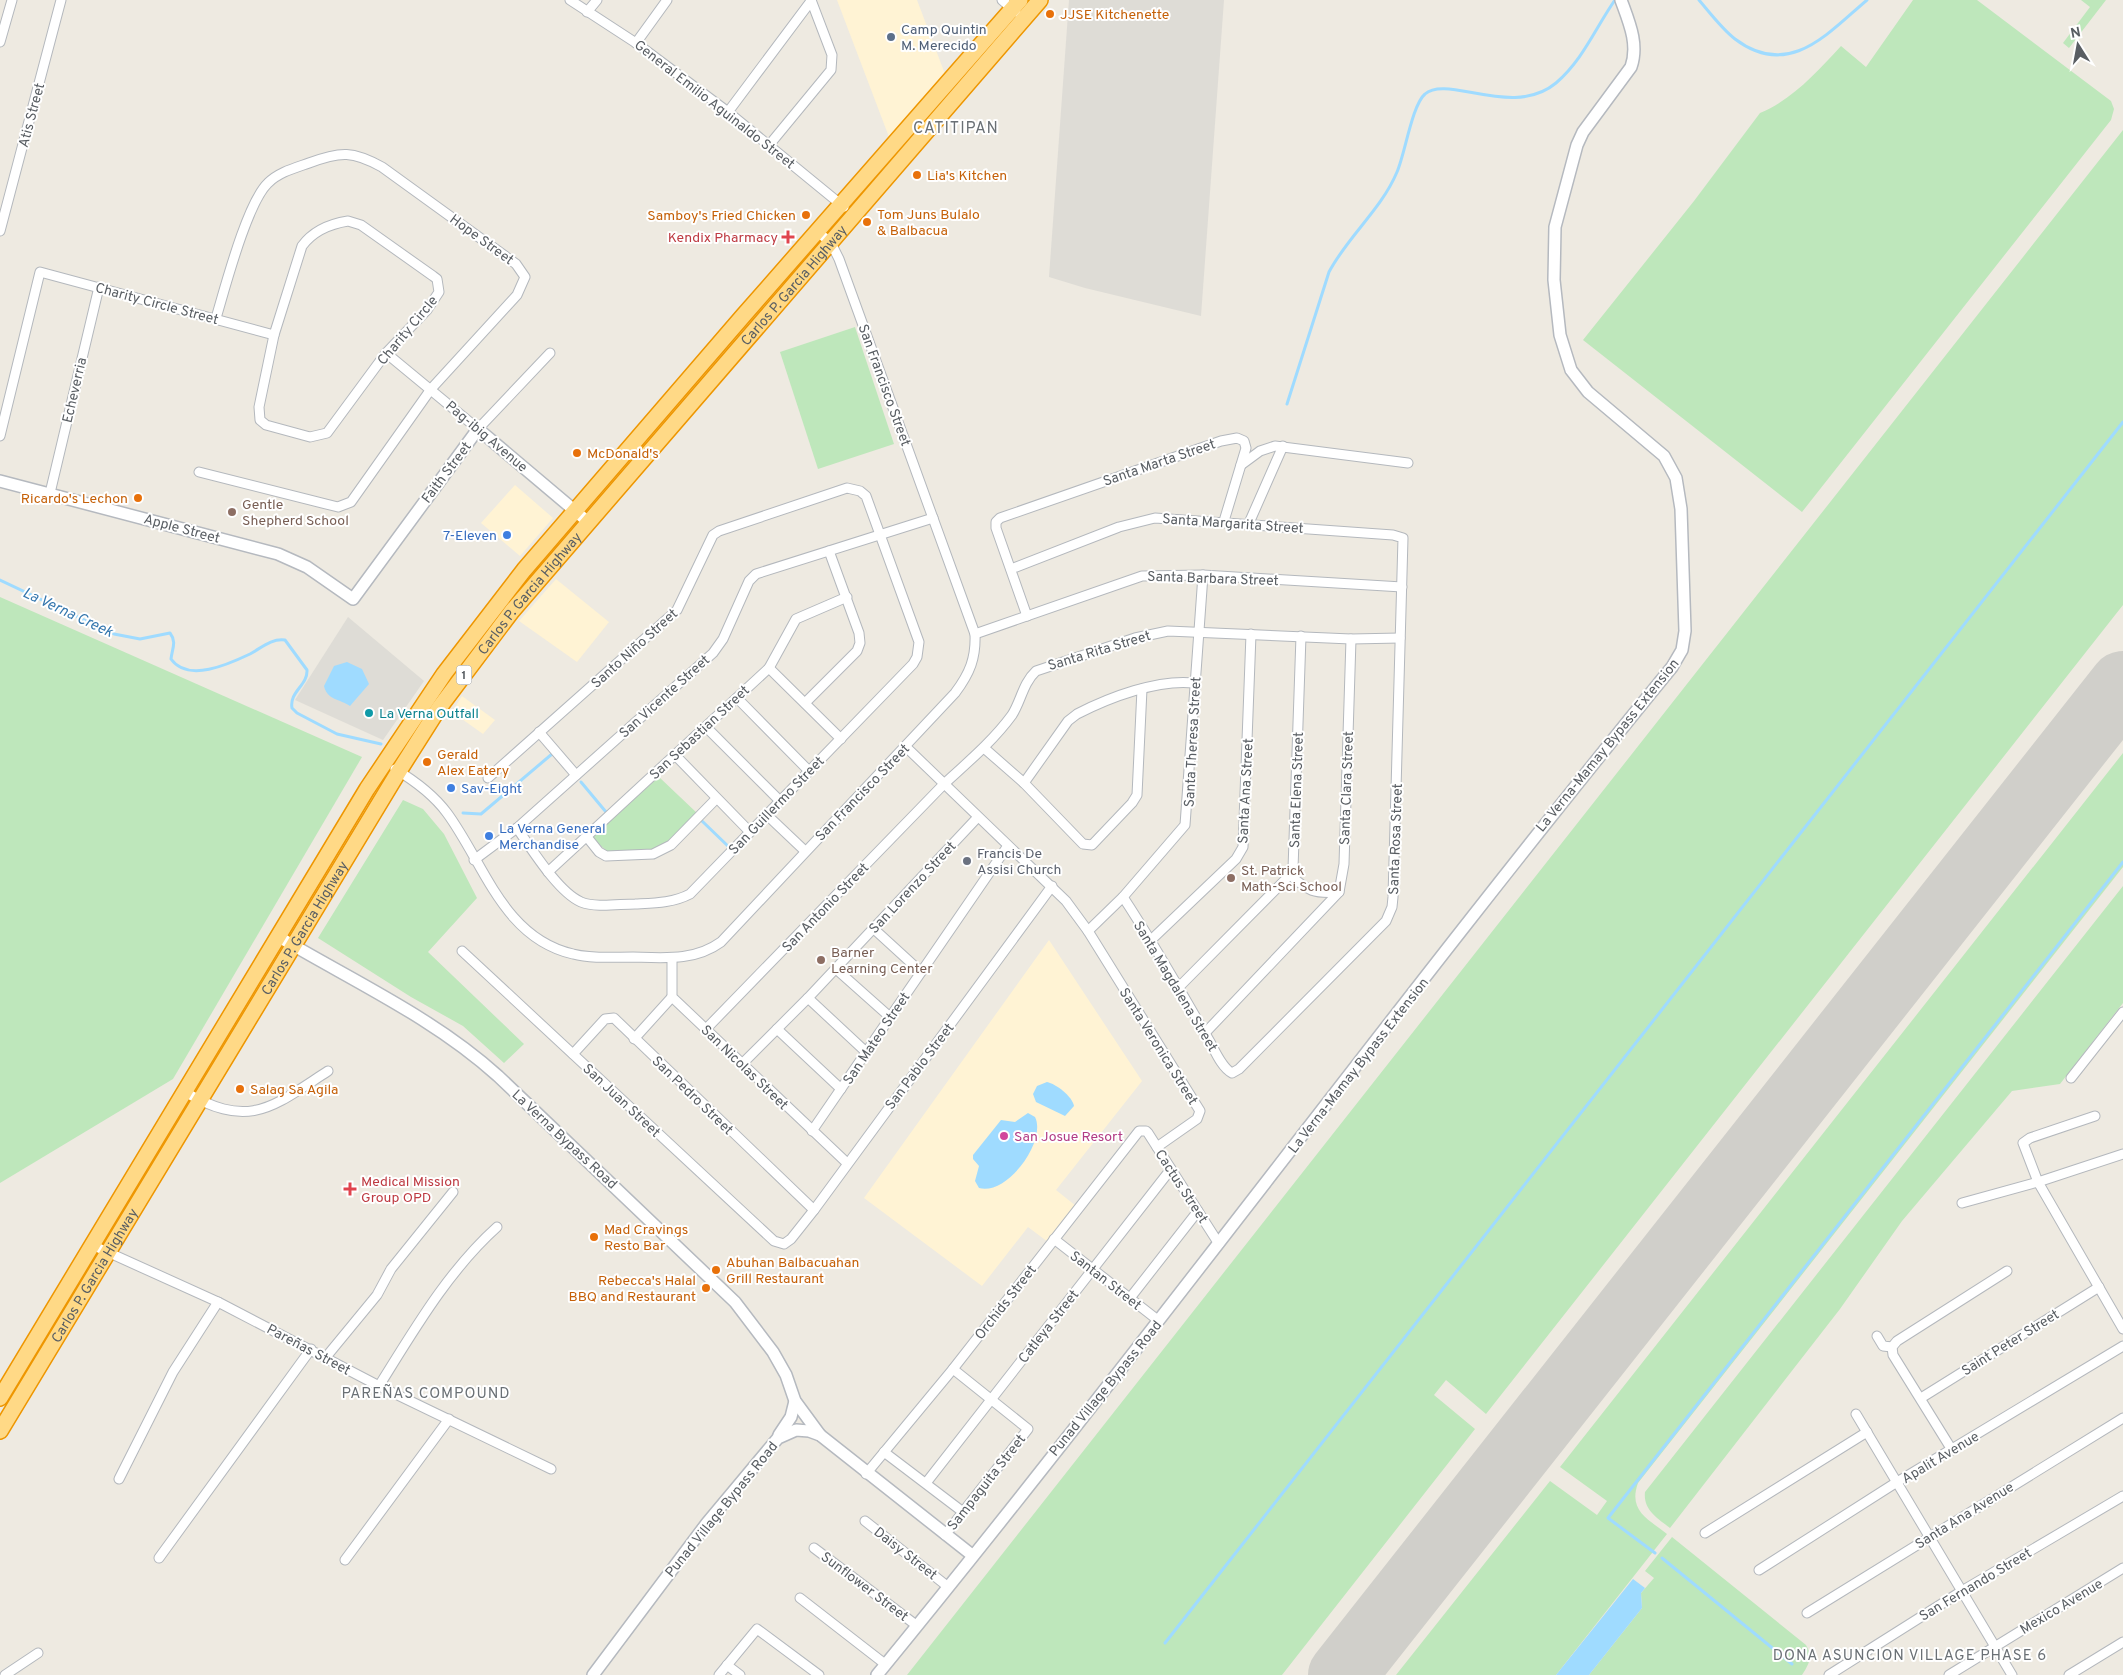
<svg xmlns="http://www.w3.org/2000/svg" width="2123" height="1675" viewBox="0 0 2123 1675" font-family="Overpass,sans-serif">
  <style>
    .commercial { fill: #fff3d4 }
    .industrial { fill: #dedcd6 }
    .green { fill: #bee7bb }
    .water { fill: #9fdbff }
    .lines { fill: none; stroke-linecap: round; stroke-linejoin: round }
    .stream { stroke: #9fdbff; stroke-width: 3 }
    .runway { stroke: #d0cfca; stroke-width: 68 }
    .street-casing { stroke: #b4b8bd; stroke-width: 11 }
    .secondary-casing { stroke: #b5b9bf; stroke-width: 14 }
    .highway-casing { stroke: #ee9600; stroke-width: 18 }
    .street { stroke: #fff; stroke-width: 9 }
    .secondary { stroke: #fff; stroke-width: 11 }
    .highway { stroke: #ffd986; stroke-width: 15 }
    .food-dot { fill: #e8710a; stroke: #fff; stroke-width: 2 }
    .service-dot { fill: #5c6f8a; stroke: #fff; stroke-width: 2 }
    .health-dot { fill: #e0444e; stroke: #fff; stroke-width: 2 }
    .education-dot { fill: #8d6e63; stroke: #fff; stroke-width: 2 }
    .shop-dot { fill: #3f7fe0; stroke: #fff; stroke-width: 2 }
    .culture-dot { fill: #0f9aa8; stroke: #fff; stroke-width: 2 }
    .worship-dot { fill: #6b7280; stroke: #fff; stroke-width: 2 }
    .hotel-dot { fill: #d1479c; stroke: #fff; stroke-width: 2 }
    .labels { text-anchor: middle; stroke-width: 4; stroke-linejoin: round; paint-order: stroke }
    .shield { fill: #fff; stroke: #8b8e92; stroke-width: 1 }
    .shield-label { font-size: 12px; font-weight: bold; fill: #595e63 }
    .food-label { font-size: 14px; fill: #c56008; stroke: #fff; text-anchor: start }
    .service-label { font-size: 14px; fill: #4e5e75; stroke: #fff; text-anchor: start }
    .street-label { font-size: 14px; fill: #595e63; stroke: #fff }
    .health-label { font-size: 14px; fill: #be3a42; stroke: #fff; text-anchor: end }
    .education-label { font-size: 14px; fill: #785e54; stroke: #fff; text-anchor: start }
    .shop-label { font-size: 14px; fill: #366cbe; stroke: #fff; text-anchor: start }
    .culture-label { font-size: 14px; fill: #0d838f; stroke: #fff; text-anchor: start }
    .worship-label { font-size: 14px; fill: #5b616d; stroke: #fff; text-anchor: start }
    .hotel-label { font-size: 14px; fill: #b23c85; stroke: #fff; text-anchor: start }
    .water-label { font-size: 15px; font-style: italic; fill: #3577ae; stroke: #fff }
    .neighbourhood-label { font-size: 15px; letter-spacing: 1px; fill: #6a7075; stroke: #fff }
    .quarter-label { font-size: 16px; letter-spacing: 1px; fill: #6a7075; stroke: #fff }
  </style>
  <rect width="100%" height="100%" fill="#eeeae1"/>
  <!-- commercial -->
  <g class="commercial">
    <polygon points="837,0 917,0 945,74 889,137"/>
    <polygon points="515,485 553,518 520,556 481,523"/>
    <polygon points="556,579 609,622 577,662 519,621"/>
    <polygon points="462,696 495,720 483,734 452,712"/>
    <polygon points="1049,940 1142,1081 1056,1190 1076,1206 1048,1242 1028,1227 982,1286 864,1198"/>
  </g>
  <!-- industrial -->
  <g class="industrial">
    <polygon points="1069,0 1224,0 1201,316 1085,288 1049,277"/>
    <polygon points="348,617 424,681 383,740 295,700"/>
  </g>
  <!-- green -->
  <g class="green">
    <path d="M1913,0H1977L2111,101L2114,109L2111,120L1802,512L1583,340L1694,201L1760,113C1793,99 1817,72 1841,46L1866,67Z"/>
    <polygon points="2081,0 2106,0 2069,48 2063,43 2090,7"/>
    <polygon points="2123,130 2123,605 1486,1414 1446,1380 1434,1395 1475,1429 1282,1675 907,1675"/>
    <polygon points="855,327 894,444 818,469 780,352"/>
    <polygon points="0,597 362,757 173,1079 0,1183"/>
    <path d="M2123,753V867L1638,1483C1628,1511 1648,1519 1667,1534L1556,1675H1396L1550,1481L1597,1515L1607,1501L1560,1467Z"/>
    <path d="M659,777L698,814C661,850 661,851 609,853L591,837Z"/>
    <polygon points="403,800 423,809 444,834 477,898 428,952 524,1044 504,1063 463,1026 411,997 318,938"/>
    <path d="M2123,886V1003L2060,1084L2012,1091L1902,1221L1840,1309L1670,1528C1657,1518 1643,1510 1645,1492Z"/>
    <path d="M1672,1537L1806,1645C1813,1657 1809,1664 1802,1675H1589L1642,1608L1641,1593L1654,1578L1645,1571Z"/>
  </g>
  <!-- water -->
  <g class="water">
    <path d="M347,662L362,669L369,684L350,706C340,699 327,700 324,686L334,666Z"/>
    <path d="M1047,1082C1056,1084 1072,1096 1074,1106L1065,1116L1036,1102L1033,1094L1037,1086Z"/>
    <path d="M1028,1113L1035,1117C1047,1141 1007,1196 979,1188L975,1181L979,1166L973,1159V1155L1001,1120L1015,1122Z"/>
    <polygon points="1633,1579 1645,1588 1641,1593 1642,1608 1589,1675 1556,1675"/>
  </g>
  <g class="lines">
    <!-- stream -->
    <g class="stream">
      <path d="M1699,0C1710,13 1722,29 1735,39C1789,80 1828,33 1867,0"/>
      <path d="M1287,404L1329,272C1348,236 1381,210 1397,172C1405,154 1412,105 1425,94C1447,74 1513,119 1556,83C1583,60 1596,27 1615,0"/>
      <path d="M0,580L114,634L140,639L170,633C177,642 172,649 171,659C188,683 229,664 250,654C261,648 272,638 285,640L307,670C308,685 289,692 292,708L297,713L337,734L381,744"/>
      <polyline points="581,782 606,812"/>
      <polyline points="463,813 481,814 552,754"/>
      <polyline points="702,821 730,848"/>
      <polyline points="1655,1553 1608,1518 2123,862"/>
      <polyline points="1662,1558 1792,1664"/>
      <polyline points="1165,1643 2123,422"/>
    </g>
    <!-- runway -->
    <polyline class="runway" points="1342,1675 2123,685"/>
    <!-- street casing -->
    <g class="street-casing">
      <g id="street">
        <polyline points="570,0 636,43 728,112 844,207"/>
        <polyline points="1002,0 1016,12"/>
        <polyline points="587,12 597,0"/>
        <polyline points="0,42 12,0"/>
        <polyline points="636,43 667,0"/>
        <polyline points="728,112 811,1"/>
        <polyline points="770,144 831,70 832,55 811,0"/>
        <path d="M348,221L361,225L433,276L437,279L439,292L427,310L386,353L327,433L310,437L266,425L260,420L259,407L274,335L302,246C313,231 329,224 348,221Z"/>
        <polyline points="0,231 61,0"/>
        <polyline points="386,353 478,429 550,353"/>
        <polyline points="0,436 40,272 274,335"/>
        <polyline points="1241,465 1260,451 1275,446 1408,463"/>
        <path d="M199,472L338,507L351,502L431,389L517,295L525,277L516,264L382,167C353,151 341,151 309,163C295,168 279,172 268,183C247,203 225,288 216,318"/>
        <polyline points="50,493 99,287"/>
        <polyline points="1249,523 1283,446"/>
        <path d="M1011,569L1119,527L1155,518L1393,535L1403,538L1393,897L1392,907L1386,921L1239,1069L1232,1073C1222,1068 1215,1051 1210,1042C1182,993 1154,944 1123,897"/>
        <polyline points="1027,616 996,528 996,522 1000,518 1221,441 1237,438 1244,441 1246,448 1224,521"/>
        <polyline points="975,634 1142,576 1203,575 1402,587"/>
        <polyline points="769,668 841,739"/>
        <polyline points="737,698 809,771"/>
        <polyline points="805,703 857,651 860,643 859,633 829,551"/>
        <polyline points="706,727 780,801"/>
        <polyline points="539,732 576,775"/>
        <polyline points="906,747 1066,901 1088,931 1200,1111 1197,1119 1157,1147"/>
        <polyline points="984,748 1024,783 1083,844 1092,845 1132,803 1137,795 1142,689"/>
        <polyline points="675,755 750,832"/>
        <path d="M395,769C415,781 433,794 447,813C484,863 503,938 573,954C592,959 614,957 633,957C665,958 695,961 721,942L955,693C970,673 976,658 975,634L839,259L831,243L818,232"/>
        <path d="M488,778L677,610L713,535L719,531L847,488L860,491L866,496L919,642L917,657L913,664L690,894C673,903 654,903 635,904C619,904 596,908 581,902C558,892 531,848 517,828"/>
        <path d="M1024,783L1068,721L1077,714C1110,697 1158,679 1194,683"/>
        <polyline points="767,815 805,851"/>
        <polyline points="587,837 599,852 606,856 653,854 671,845 716,799"/>
        <polyline points="474,860 517,828 713,653 723,639 749,581 756,574 933,518"/>
        <polyline points="548,872 769,668 796,619 847,597"/>
        <path d="M1290,875C1308,891 1314,894 1339,892"/>
        <polyline points="874,929 921,972"/>
        <polyline points="1088,931 1123,897 1185,825 1203,575"/>
        <polyline points="1151,940 1236,859 1243,847 1251,634"/>
        <polyline points="462,951 774,1241 784,1244 791,1239 814,1210 1052,886"/>
        <polyline points="672,958 672,997 847,1163"/>
        <polyline points="836,969 890,1017"/>
        <polyline points="1179,987 1286,879 1293,869 1301,636"/>
        <polyline points="808,998 866,1052"/>
        <path d="M706,1029L944,784C968,762 993,741 1012,715C1021,701 1023,683 1036,671L1135,638L1168,631L1351,639L1400,638"/>
        <polyline points="777,1029 841,1089"/>
        <polyline points="1205,1033 1339,892 1344,864 1351,639"/>
        <polyline points="634,1039 672,997"/>
        <polyline points="573,1054 605,1019 614,1018 814,1210"/>
        <polyline points="742,1064 808,998 977,818"/>
        <polyline points="2071,1078 2123,1012"/>
        <path d="M185,1092C250,1130 272,1107 328,1071"/>
        <polyline points="2095,1116 2030,1138 2023,1143 2038,1182 2123,1329"/>
        <polyline points="812,1131 1007,847"/>
        <polyline points="1962,1203 2038,1182 2123,1154"/>
        <polyline points="1054,1239 1159,1321"/>
        <polyline points="92,1245 218,1302 379,1386 551,1469"/>
        <polyline points="1130,1298 1198,1211"/>
        <polyline points="1877,1336 1883,1346 1892,1347"/>
        <polyline points="326,1357 377,1295 391,1269 453,1192"/>
        <path d="M379,1386C414,1330 448,1271 497,1227"/>
        <polyline points="1921,1398 2099,1287"/>
        <polyline points="1856,1414 2012,1675"/>
        <polyline points="1952,1450 1893,1355 1892,1347 1897,1341 2007,1271"/>
        <polyline points="884,1452 963,1512"/>
        <polyline points="866,1474 953,1369 1139,1131 1146,1131 1148,1133 1219,1244"/>
        <polyline points="119,1479 173,1372 218,1302"/>
        <polyline points="926,1483 1171,1169"/>
        <polyline points="865,1521 947,1586"/>
        <polyline points="1705,1533 1867,1432"/>
        <polyline points="945,1535 1028,1429 953,1369"/>
        <polyline points="814,1548 916,1625"/>
        <polyline points="159,1558 311,1349"/>
        <polyline points="345,1560 449,1419"/>
        <polyline points="1759,1570 1897,1482 2123,1346"/>
        <polyline points="800,1598 885,1664"/>
        <polyline points="1807,1613 2123,1418"/>
        <polyline points="727,1665 740,1675"/>
        <polyline points="5,1675 38,1653"/>
        <polyline points="719,1675 757,1629 819,1675"/>
        <polyline points="1829,1675 1962,1591 2123,1496"/>
        <polyline points="1949,1675 2123,1568"/>
        <polyline points="2069,1675 2123,1642"/>
      </g>
    </g>
    <!-- secondary casing -->
    <g class="secondary-casing">
      <g id="secondary">
        <polyline points="0,481 278,554 307,567 353,599 478,429 587,521"/>
        <path d="M279,937C353,981 434,1018 498,1076L735,1302L773,1352L786,1375L795,1401L820,1435"/>
        <polyline points="779,1435 791,1417 795,1401"/>
        <polyline points="593,1675 707,1523 778,1438 796,1430 809,1431 820,1435 972,1555"/>
        <path d="M877,1675C1148,1344 1401,998 1672,667L1682,650L1685,631L1681,509L1676,478L1664,456L1588,392L1571,370L1560,335L1554,280L1555,227L1577,145L1583,132L1631,67C1639,44 1629,22 1621,0"/>
      </g>
    </g>
    <!-- highway casing -->
    <g class="highway-casing">
      <g id="highway">
        <polyline points="0,1398 367,789 444,674 524,570 743,316 1020,0"/>
        <path id="s1" d="M0,1431L399,771L439,708L512,611L1040,0"/>
      </g>
    </g>
    <!-- street -->
    <use href="#street" class="street"/>
    <!-- secondary -->
    <use href="#secondary" class="secondary"/>
    <!-- highway -->
    <use href="#highway" class="highway"/>
  </g>
  <!-- markers -->
  <g class="food-dot">
    <circle cx="1050" cy="14" r="5"/>
    <circle cx="917" cy="175" r="5"/>
    <circle cx="806" cy="215" r="5"/>
    <circle cx="867" cy="222" r="5"/>
    <circle cx="577" cy="453" r="5"/>
    <circle cx="138" cy="498" r="5"/>
    <circle cx="427" cy="762" r="5"/>
    <circle cx="240" cy="1089" r="5"/>
    <circle cx="594" cy="1237" r="5"/>
    <circle cx="716" cy="1270" r="5"/>
    <circle cx="706" cy="1288" r="5"/>
  </g>
  <circle class="service-dot" cx="891" cy="37" r="5"/>
  <g class="health-dot">
    <path d="M785.5 229.5h5v5h5v5h-5v5h-5v-5h-5v-5h5z"/>
    <path d="M347.5 1181.5h5v5h5v5h-5v5h-5v-5h-5v-5h5z"/>
  </g>
  <g class="education-dot">
    <circle cx="232" cy="512" r="5"/>
    <circle cx="1231" cy="878" r="5"/>
    <circle cx="821" cy="960" r="5"/>
  </g>
  <g class="shop-dot">
    <circle cx="507" cy="535" r="5"/>
    <circle cx="451" cy="788" r="5"/>
    <circle cx="489" cy="836" r="5"/>
  </g>
  <circle class="culture-dot" cx="369" cy="713" r="5"/>
  <circle class="worship-dot" cx="967" cy="861" r="5"/>
  <circle class="hotel-dot" cx="1004" cy="1136" r="5"/>
  <g class="labels">
    <!-- shield labels -->
    <rect class="shield" x="456.5" y="665.5" width="15" height="19" rx="4"/>
    <g class="shield-label">
      <text x="464" y="679">1</text>
    </g>
    <!-- food labels -->
    <g class="food-label">
      <text x="1060" y="19">JJSE Kitchenette</text>
      <text x="927" y="180">Lia's Kitchen</text>
      <text x="877" y="219">Tom Juns Bulalo<tspan x="877" dy="16">&amp; Balbacua</tspan></text>
      <text x="796" y="220" text-anchor="end">Samboy's Fried Chicken</text>
      <text x="587" y="458">McDonald's</text>
      <text x="128" y="503" text-anchor="end">Ricardo's Lechon</text>
      <text x="437" y="759">Gerald<tspan x="437" dy="16">Alex Eatery</tspan></text>
      <text x="250" y="1094">Salag Sa Agila</text>
      <text x="604" y="1234">Mad Cravings<tspan x="604" dy="16">Resto Bar</tspan></text>
      <text x="726" y="1267">Abuhan Balbacuahan<tspan x="726" dy="16">Grill Restaurant</tspan></text>
      <text x="696" y="1285" text-anchor="end">Rebecca's Halal<tspan x="696" dy="16">BBQ and Restaurant</tspan></text>
    </g>
    <!-- service labels -->
    <g class="service-label">
      <text x="901" y="34">Camp Quintin<tspan x="901" dy="16">M. Merecido</tspan></text>
    </g>
    <!-- street labels -->
    <g class="street-label">
      <text transform="translate(715 104) rotate(38)" y="5">General Emilio Aguinaldo Street</text>
      <text transform="translate(31 115) rotate(-75)" y="5">Atis Street</text>
      <text transform="translate(482 239) rotate(36)" y="5">Hope Street</text>
      <text dy="5" stroke="none"><textPath href="#s1" startOffset="1398">Carlos P. Garcia Highway</textPath></text>
      <text transform="translate(157 303) rotate(15)" y="5">Charity Circle Street</text>
      <text transform="translate(407 330) rotate(-50)" y="5">Charity Circle</text>
      <text transform="translate(885 385) rotate(70)" y="5">San Francisco Street</text>
      <text transform="translate(74 390) rotate(-77)" y="5">Echeverria</text>
      <text transform="translate(487 436) rotate(40)" y="5">Pag-ibig Avenue</text>
      <text transform="translate(1159 462) rotate(-19)" y="5">Santa Marta Street</text>
      <text transform="translate(446 472) rotate(-53)" y="5">Faith Street</text>
      <text transform="translate(1233 523) rotate(4)" y="5">Santa Margarita Street</text>
      <text transform="translate(182 528) rotate(15)" y="5">Apple Street</text>
      <text transform="translate(1213 578) rotate(2)" y="5">Santa Barbara Street</text>
      <text dy="5" stroke="none"><textPath href="#s1" startOffset="992">Carlos P. Garcia Highway</textPath></text>
      <text transform="translate(634 648) rotate(-42)" y="5">Santo Niño Street</text>
      <text transform="translate(1099 650) rotate(-17)" y="5">Santa Rita Street</text>
      <text transform="translate(664 696) rotate(-42)" y="5">San Vicente Street</text>
      <text transform="translate(699 732) rotate(-43)" y="5">San Sebastian Street</text>
      <text transform="translate(1192 742) rotate(-87)" y="5">Santa Theresa Street</text>
      <text transform="translate(1607 745) rotate(-51)" y="5">La Verna-Mamay Bypass Extension</text>
      <text transform="translate(1346 788) rotate(-88)" y="5">Santa Clara Street</text>
      <text transform="translate(1296 790) rotate(-88)" y="5">Santa Elena Street</text>
      <text transform="translate(1245 791) rotate(-87)" y="5">Santa Ana Street</text>
      <text transform="translate(862 792) rotate(-46)" y="5">San Francisco Street</text>
      <text transform="translate(776 805) rotate(-46)" y="5">San Guillermo Street</text>
      <text transform="translate(1395 839) rotate(-88)" y="5">Santa Rosa Street</text>
      <text transform="translate(912 887) rotate(-47)" y="5">San Lorenzo Street</text>
      <text transform="translate(825 907) rotate(-46)" y="5">San Antonio Street</text>
      <text dy="5" stroke="none"><textPath href="#s1" startOffset="588">Carlos P. Garcia Highway</textPath></text>
      <text transform="translate(1176 986) rotate(59)" y="5">Santa Magdalena Street</text>
      <text transform="translate(876 1038) rotate(-56)" y="5">San Mateo Street</text>
      <text transform="translate(1159 1046) rotate(58)" y="5">Santa Veronica Street</text>
      <text transform="translate(1358 1065) rotate(-52)" y="5">La Verna-Mamay Bypass Extension</text>
      <text transform="translate(919 1066) rotate(-53)" y="5">San Pablo Street</text>
      <text transform="translate(745 1067) rotate(44)" y="5">San Nicolas Street</text>
      <text transform="translate(693 1095) rotate(44)" y="5">San Pedro Street</text>
      <text transform="translate(622 1100) rotate(43)" y="5">San Juan Street</text>
      <text transform="translate(565 1139) rotate(43)" y="5">La Verna Bypass Road</text>
      <text transform="translate(1182 1186) rotate(57)" y="5">Cactus Street</text>
      <text dy="5" stroke="none"><textPath href="#s1" startOffset="182">Carlos P. Garcia Highway</textPath></text>
      <text transform="translate(1106 1280) rotate(38)" y="5">Santan Street</text>
      <text transform="translate(1005 1302) rotate(-52)" y="5">Orchids Street</text>
      <text transform="translate(1048 1326) rotate(-52)" y="5">Catleya Street</text>
      <text transform="translate(2010 1342) rotate(-32)" y="5">Saint Peter Street</text>
      <text transform="translate(309 1349) rotate(28)" y="5">Pareñas Street</text>
      <text transform="translate(1105 1388) rotate(-51)" y="5">Punad Village Bypass Road</text>
      <text transform="translate(1940 1457) rotate(-31)" y="5">Apalit Avenue</text>
      <text transform="translate(986 1482) rotate(-52)" y="5">Sampaguita Street</text>
      <text transform="translate(721 1509) rotate(-51)" y="5">Punad Village Bypass Road</text>
      <text transform="translate(1964 1515) rotate(-32)" y="5">Santa Ana Avenue</text>
      <text transform="translate(906 1553) rotate(38)" y="5">Daisy Street</text>
      <text transform="translate(1975 1584) rotate(-31)" y="5">San Fernando Street</text>
      <text transform="translate(865 1586) rotate(37)" y="5">Sunflower Street</text>
      <text transform="translate(2061 1606) rotate(-31)" y="5">Mexico Avenue</text>
    </g>
    <!-- health labels -->
    <g class="health-label">
      <text x="778" y="242">Kendix Pharmacy</text>
      <text x="361" y="1186" text-anchor="start">Medical Mission<tspan x="361" dy="16">Group OPD</tspan></text>
    </g>
    <!-- education labels -->
    <g class="education-label">
      <text x="242" y="509">Gentle<tspan x="242" dy="16">Shepherd School</tspan></text>
      <text x="1241" y="875">St. Patrick<tspan x="1241" dy="16">Math-Sci School</tspan></text>
      <text x="831" y="957">Barner<tspan x="831" dy="16">Learning Center</tspan></text>
    </g>
    <!-- shop labels -->
    <g class="shop-label">
      <text x="497" y="540" text-anchor="end">7-Eleven</text>
      <text x="461" y="793">Sav-Eight</text>
      <text x="499" y="833">La Verna General<tspan x="499" dy="16">Merchandise</tspan></text>
    </g>
    <!-- culture labels -->
    <g class="culture-label">
      <text x="379" y="718">La Verna Outfall</text>
    </g>
    <!-- worship labels -->
    <g class="worship-label">
      <text x="977" y="858">Francis De<tspan x="977" dy="16">Assisi Church</tspan></text>
    </g>
    <!-- hotel labels -->
    <g class="hotel-label">
      <text x="1014" y="1141">San Josue Resort</text>
    </g>
    <!-- water labels -->
    <g class="water-label">
      <text transform="translate(68 612) rotate(25)" y="5">La Verna Creek</text>
    </g>
    <!-- neighbourhood labels -->
    <g class="neighbourhood-label">
      <text x="426" y="1398">PAREÑAS COMPOUND</text>
      <text x="1910" y="1660">DONA ASUNCION VILLAGE PHASE 6</text>
    </g>
    <!-- quarter labels -->
    <g class="quarter-label">
      <text x="956" y="133">CATITIPAN</text>
    </g>
  </g>
  <!-- north arrow -->
  <g transform="translate(2078 45) rotate(349)" stroke="#ffffff" stroke-width="4" paint-order="stroke">
  <path d="M0-4L9 19L0 12L-9 19Z" fill="#595e63"/>
  <text y="-8" font-size="14" font-weight="bold" text-anchor="middle" fill="#595e63">N</text>
  </g>
</svg>
